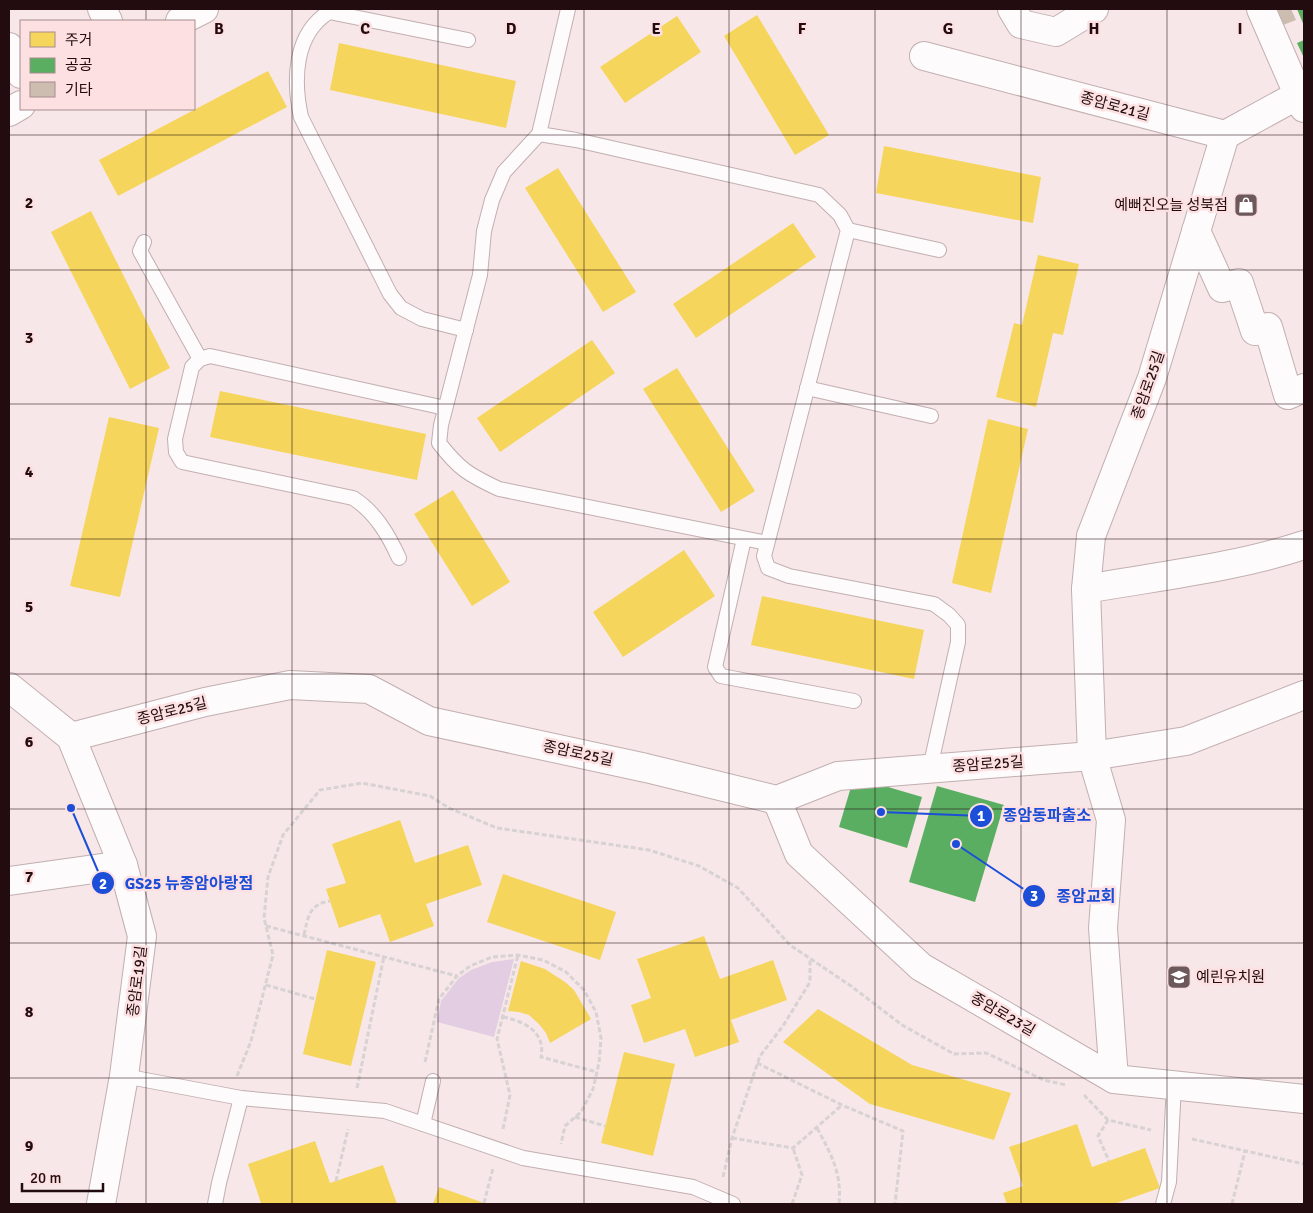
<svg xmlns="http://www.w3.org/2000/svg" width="1313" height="1213" viewBox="0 0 1313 1213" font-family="Signika,'Noto Sans KR',sans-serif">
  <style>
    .green { fill: #e2cde3 }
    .homes { fill: #f6d55c }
    .public { fill: #5aae61 }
    .building { fill: #cdbdb0 }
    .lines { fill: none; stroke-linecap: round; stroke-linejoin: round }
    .lane-casing { stroke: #c2afb0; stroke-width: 16 }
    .street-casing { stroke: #c2afb0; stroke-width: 30 }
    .path { stroke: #d8d2d3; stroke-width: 3; stroke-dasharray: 5 2.5; stroke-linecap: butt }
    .lane { stroke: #fefbfc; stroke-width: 14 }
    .street { stroke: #fefbfc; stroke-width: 28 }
    .grid { fill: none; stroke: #230c0f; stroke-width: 1; stroke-opacity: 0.55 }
    .labels { text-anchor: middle; stroke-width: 5; stroke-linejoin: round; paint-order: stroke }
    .street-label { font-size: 15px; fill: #230c0f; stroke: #fde1e2 }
    .poi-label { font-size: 15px; fill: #230c0f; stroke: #fde1e2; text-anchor: end }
    .grid-label { font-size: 16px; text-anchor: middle; font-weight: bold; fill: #230c0f; stroke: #fde1e2; stroke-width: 5; stroke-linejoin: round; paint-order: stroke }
    .leader { fill: none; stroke: #1d4ed8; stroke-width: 2 }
    .callout-dot { fill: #1d4ed8; stroke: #fde1e2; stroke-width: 2 }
    .mark-label { font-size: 15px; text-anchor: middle; font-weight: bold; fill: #fff }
    .callout-label { font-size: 16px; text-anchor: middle; font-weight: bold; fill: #1d4ed8; stroke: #fde1e2; stroke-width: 5; stroke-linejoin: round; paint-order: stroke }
  </style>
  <rect width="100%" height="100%" fill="#f7e7e8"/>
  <!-- green -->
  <polygon class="green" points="514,959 494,1037 437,1022 441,1001 459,978 471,970 492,962"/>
  <!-- homes -->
  <g class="homes">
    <polygon points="757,15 829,135 795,155 724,36"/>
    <polygon points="677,16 701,52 625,103 600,67"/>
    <polygon points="339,43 516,81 506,128 330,90"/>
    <polygon points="268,71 287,107 118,196 99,160"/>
    <polygon points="884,146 1041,177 1033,223 876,193"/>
    <polygon points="558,168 636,292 603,312 525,188"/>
    <polygon points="91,211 170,368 130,389 51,232"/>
    <polygon points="793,223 816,257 696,338 673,304"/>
    <polygon points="1038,255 1079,264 1063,335 1053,333 1036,407 996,397 1014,323 1022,325"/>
    <polygon points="592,340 615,373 500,452 477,418"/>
    <polygon points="677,368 755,491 721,512 643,389"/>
    <polygon points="220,391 426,434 417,480 210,437"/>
    <polygon points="109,417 159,428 120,597 70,586"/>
    <polygon points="988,419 1028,429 991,593 952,583"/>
    <polygon points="453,490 510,582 472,606 414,514"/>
    <polygon points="684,550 715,596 623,657 593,612"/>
    <polygon points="762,596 924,630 914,679 751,645"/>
    <polygon points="400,820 415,863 468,845 482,885 426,904 434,926 390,942 380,914 339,928 326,889 346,883 332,844"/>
    <polygon points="503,874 616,912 600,960 487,922"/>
    <polygon points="704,936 720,979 773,960 787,1000 731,1020 739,1042 695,1057 685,1029 644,1043 631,1005 651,998 637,959"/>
    <polygon points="327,950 376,962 351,1066 303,1054"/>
    <polygon points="521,961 545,969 565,982 574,990 591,1019 550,1043 546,1033 539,1024 529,1015 519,1012 508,1011"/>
    <polygon points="818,1009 912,1065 1011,1093 994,1140 870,1104 783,1042"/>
    <polygon points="624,1052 675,1064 653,1156 601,1143"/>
    <polygon points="1077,1124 1092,1167 1145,1148 1160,1188 1114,1204 1007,1204 1003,1193 1023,1186 1009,1147"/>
    <polygon points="315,1141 330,1183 383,1165 397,1204 257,1204 261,1203 248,1164"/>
    <polygon points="439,1187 487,1204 433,1204"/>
  </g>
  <!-- public -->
  <g class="public">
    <polygon points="1297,9 1304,9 1304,26 1302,21"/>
    <polygon points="1304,40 1304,58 1297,43"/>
    <polygon points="854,777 922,797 907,848 839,827"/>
    <polygon points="937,786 1004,805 975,902 909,882"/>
  </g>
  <!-- building -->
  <polygon class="building" points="1271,9 1291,9 1296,20 1278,27"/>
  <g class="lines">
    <!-- lane casing -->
    <g class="lane-casing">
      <g id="lane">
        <polyline points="568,9 539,134 576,140 819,195 840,215 848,230 764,556 768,568 789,576 934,604 949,615 958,625 958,642 930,768"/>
        <path d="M539,134L504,172L492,200L484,231L480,275L441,425L439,443C459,469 469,475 499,489L767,543"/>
        <polyline points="848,230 939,250"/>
        <polyline points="144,242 140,251 200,359"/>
        <path d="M466,330L422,319L401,308L390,294L301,117C293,80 294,34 329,12L468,40"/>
        <polyline points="807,388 931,416"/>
        <polyline points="744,539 715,667 721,676 854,701"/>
        <path d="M399,558C388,534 375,512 353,498L182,462L176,452L175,439L192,367L200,359L210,356L445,408"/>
        <polyline points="124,1076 241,1098 385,1111 523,1158 693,1187 733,1204"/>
        <polyline points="423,1124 433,1081"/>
        <polyline points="215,1204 219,1183 241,1098"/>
        <polyline points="1163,1204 1169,1182 1174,1085"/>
      </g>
    </g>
    <!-- street casing -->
    <g class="street-casing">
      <g id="street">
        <polyline points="102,9 108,21"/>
        <polyline points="1012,9 1021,24 1056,32 1094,9"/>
        <polyline points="1261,9 1304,108"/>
        <polyline points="180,21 204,9"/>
        <polyline points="9,47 21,74"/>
        <polyline points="924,56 1225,135 1298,95"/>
        <polyline points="9,112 21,105"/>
        <polyline points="1196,231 1222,288 1239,283 1255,331 1268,327 1288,395 1304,388"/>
        <path d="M1086,589C1159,576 1234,568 1304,545"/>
        <polyline points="9,687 71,737 123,865 142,936 124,1076 101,1204"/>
        <polyline points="71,737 205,702 290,685 369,689 429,721 646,768 777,800 838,776 1092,756 1186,741 1304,695"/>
        <polyline points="777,800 799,854 921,967 1114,1079 1304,1099"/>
        <polyline points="9,881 123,865"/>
        <polyline points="1114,1079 1103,928 1111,820 1092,756 1086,589 1091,536 1152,378 1225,135"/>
      </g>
    </g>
    <!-- path -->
    <g class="path">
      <polyline points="266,926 457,976"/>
      <path d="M304,935C308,917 309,904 330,901"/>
      <polyline points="266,985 315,999"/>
      <path d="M503,1017C524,1021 546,1032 541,1057L597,1072"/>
      <polyline points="425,1062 439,999 457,976 470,966 492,957 518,955 543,960 566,972 584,990 596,1012 601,1038 599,1063 593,1089 581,1112 565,1126 561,1144"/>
      <polyline points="757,1063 842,1105 903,1131 895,1204"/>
      <polyline points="237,1076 251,1041 273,955 264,918 268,877 283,835 320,790 362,783 430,796 449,808 497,828 649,850 699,866 738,888 790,945 851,986 902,1025 954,1054 986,1053 1044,1080 1066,1085"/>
      <polyline points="357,1088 384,956"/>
      <polyline points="1084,1095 1108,1120 1151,1130"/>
      <polyline points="575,1117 605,1126"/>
      <polyline points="1108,1120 1098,1136 1109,1161"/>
      <path d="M817,1128C831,1154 842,1173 839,1204"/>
      <polyline points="503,1129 510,1095 497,1039 518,955"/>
      <polyline points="732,1138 793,1148 842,1105"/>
      <polyline points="1192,1139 1304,1164"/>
      <polyline points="723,1177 732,1138 760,1056 783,1026 810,982 810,959"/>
      <polyline points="336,1181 348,1129"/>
      <polyline points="484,1203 493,1168"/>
      <polyline points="792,1204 802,1175 793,1148"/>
      <polyline points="1232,1204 1245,1151"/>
    </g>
    <!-- lane -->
    <use href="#lane" class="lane"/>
    <!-- street -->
    <use href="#street" class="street"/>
  </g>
  <!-- grid -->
  <path class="grid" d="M146,9V21M292,9V1204M438,9V1204M584,9V1204M729,9V1204M875,9V1204M1021,9V1204M1167,9V1204M146,109V1204M9,135H1304M9,270H1304M9,404H1304M9,539H1304M9,674H1304M9,809H1304M9,943H1304M9,1078H1304"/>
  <!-- icons -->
  <defs>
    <g id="shop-square" transform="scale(1.25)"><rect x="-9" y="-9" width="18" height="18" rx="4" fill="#6d595b" stroke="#fde1e2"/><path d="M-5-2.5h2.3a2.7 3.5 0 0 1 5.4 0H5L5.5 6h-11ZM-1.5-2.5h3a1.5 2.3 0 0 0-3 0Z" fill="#fff"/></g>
    <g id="school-square" transform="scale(1.25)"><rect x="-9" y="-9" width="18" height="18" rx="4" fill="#6d595b" stroke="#fde1e2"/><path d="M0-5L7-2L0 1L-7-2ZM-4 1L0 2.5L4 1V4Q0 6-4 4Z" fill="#fff"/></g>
  </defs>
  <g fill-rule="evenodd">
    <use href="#shop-square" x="1246" y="205"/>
    <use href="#school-square" x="1179" y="977"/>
  </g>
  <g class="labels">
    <!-- street labels -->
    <g class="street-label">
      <text transform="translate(1115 106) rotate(15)" y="5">종암로21길</text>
      <text transform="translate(1148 385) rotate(-71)" y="5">종암로25길</text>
      <text transform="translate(172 711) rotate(-14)" y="5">종암로25길</text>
      <text transform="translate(578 753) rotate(12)" y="5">종암로25길</text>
      <text transform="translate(988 764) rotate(-4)" y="5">종암로25길</text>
      <text transform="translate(137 981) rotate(-83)" y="5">종암로19길</text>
      <text transform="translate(1003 1014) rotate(30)" y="5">종암로23길</text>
    </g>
    <!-- poi labels -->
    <g class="poi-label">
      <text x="1228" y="210">예뻐진오늘 성북점</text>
      <text x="1196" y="982" text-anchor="start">예린유치원</text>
    </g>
  </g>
  <g class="grid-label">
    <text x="219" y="34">B</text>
    <text x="365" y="34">C</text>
    <text x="511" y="34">D</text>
    <text x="656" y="34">E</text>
    <text x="802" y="34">F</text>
    <text x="948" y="34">G</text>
    <text x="1094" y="34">H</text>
    <text x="1240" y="34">I</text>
    <text x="29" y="208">2</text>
    <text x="29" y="343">3</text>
    <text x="29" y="477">4</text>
    <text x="29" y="612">5</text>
    <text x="29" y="747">6</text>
    <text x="29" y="882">7</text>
    <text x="29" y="1017">8</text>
    <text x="29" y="1151">9</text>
  </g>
  <!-- callouts -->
  <path class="leader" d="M881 812L981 816M71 808L103 883M956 844L1034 896"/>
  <g class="callout-dot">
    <circle cx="881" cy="812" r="5"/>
    <circle cx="71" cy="808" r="5"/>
    <circle cx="956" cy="844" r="5"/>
    <circle cx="981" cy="816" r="12"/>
    <circle cx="103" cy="883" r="12"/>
    <circle cx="1034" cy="896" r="12"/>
  </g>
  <g class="mark-label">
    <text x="981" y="821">1</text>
    <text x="103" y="889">2</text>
    <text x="1034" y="901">3</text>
  </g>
  <g class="callout-label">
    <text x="1047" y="821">종암동파출소</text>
    <text x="189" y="889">GS25 뉴종암아랑점</text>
    <text x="1086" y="902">종암교회</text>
  </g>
  <!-- border -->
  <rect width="1313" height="1213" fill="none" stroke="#230c0f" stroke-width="20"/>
  <!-- legend -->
  <rect x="20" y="20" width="175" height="90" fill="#fde1e2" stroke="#a68c8e"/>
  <rect x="30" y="32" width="25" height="15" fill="#f6d55c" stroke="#a68c8e"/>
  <text x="65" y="45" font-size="15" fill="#230c0f">주거</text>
  <rect x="30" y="58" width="25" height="15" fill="#5aae61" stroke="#a68c8e"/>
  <text x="65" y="70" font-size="15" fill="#230c0f">공공</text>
  <rect x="30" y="82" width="25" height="15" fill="#cdbdb0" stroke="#a68c8e"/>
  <text x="65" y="95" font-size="15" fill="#230c0f">기타</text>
  <!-- scale -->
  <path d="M22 1183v8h81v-8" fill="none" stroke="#230c0f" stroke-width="2.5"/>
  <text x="30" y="1183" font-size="15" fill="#230c0f" stroke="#fde1e2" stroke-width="4" paint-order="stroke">20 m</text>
</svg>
